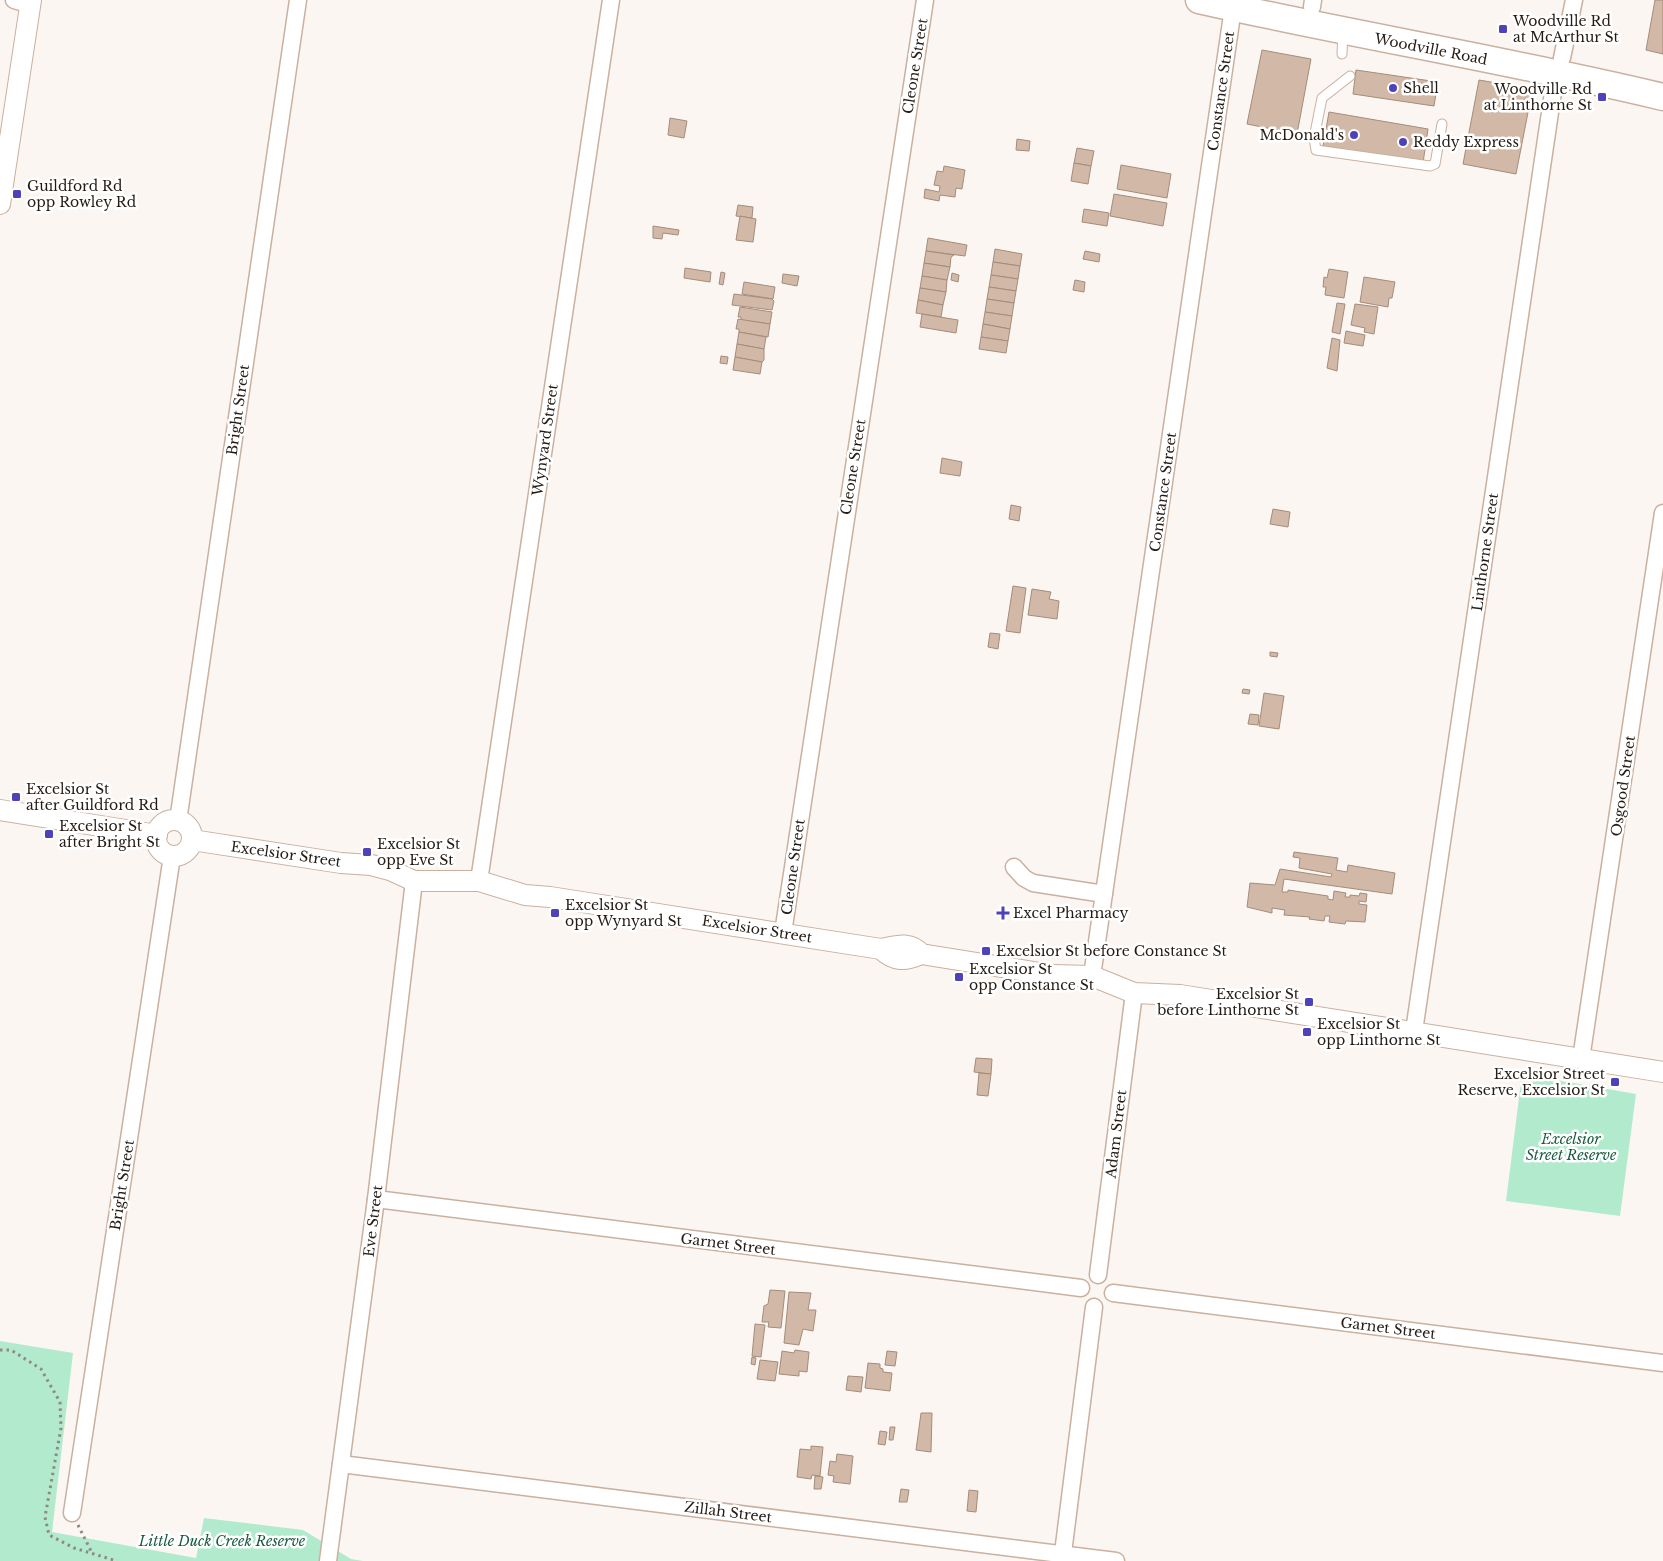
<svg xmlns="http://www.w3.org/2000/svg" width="1663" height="1561" viewBox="0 0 1663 1561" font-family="'Libre Baskerville',serif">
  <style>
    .green { fill: #b2eacd }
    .building { fill: #d2b8a6; stroke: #a48c7b }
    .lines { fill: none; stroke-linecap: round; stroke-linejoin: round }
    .service-casing { stroke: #cab09f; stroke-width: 11 }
    .minor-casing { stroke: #cab09f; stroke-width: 19 }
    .tertiary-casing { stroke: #cab09f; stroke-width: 22 }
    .primary-casing { stroke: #cab09f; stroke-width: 29 }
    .path { stroke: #908983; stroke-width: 3; stroke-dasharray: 2.5 4; stroke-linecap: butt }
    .service { stroke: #fff; stroke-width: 9 }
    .minor { stroke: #fff; stroke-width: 16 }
    .tertiary { stroke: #fff; stroke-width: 20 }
    .primary { stroke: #fff; stroke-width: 26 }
    .poi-dot { fill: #4e42b9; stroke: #fff; stroke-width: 2 }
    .labels { text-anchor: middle; stroke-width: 5; stroke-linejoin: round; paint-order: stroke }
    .poi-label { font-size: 14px; fill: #241b14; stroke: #fff; text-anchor: start }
    .street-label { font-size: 14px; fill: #241b14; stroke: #fff }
    .park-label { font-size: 14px; font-style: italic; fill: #1a5c40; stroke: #fff }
  </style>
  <rect width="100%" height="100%" fill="#fcf6f2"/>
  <!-- green -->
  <g class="green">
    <polygon points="1522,1074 1636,1094 1620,1216 1506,1201"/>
    <polygon points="0,1341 73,1353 52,1532 196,1558 204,1518 303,1530 351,1559 363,1561 0,1561"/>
  </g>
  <!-- building -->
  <g class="building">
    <polygon points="1655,0 1663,0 1663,54 1646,50"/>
    <polygon points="1262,50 1311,59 1297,134 1247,124"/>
    <polygon points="1356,70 1438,82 1434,106 1353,94"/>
    <polygon points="1479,80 1525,88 1531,97 1516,174 1463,164"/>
    <polygon points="1329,112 1428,129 1423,163 1323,146"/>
    <polygon points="670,118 687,121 684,138 668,135"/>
    <polygon points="1017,139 1030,141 1029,151 1016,150"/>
    <polygon points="1077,148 1094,151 1091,166 1074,163"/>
    <polygon points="1074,163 1091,166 1088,184 1071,181"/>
    <polygon points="1121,165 1171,174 1167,198 1117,189"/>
    <polygon points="944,166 965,170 962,189 956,188 955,197 940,195 939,201 924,198 925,189 939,192 940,186 934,185 937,171 943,172"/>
    <polygon points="1114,194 1167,203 1163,226 1110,216"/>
    <polygon points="738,205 753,207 752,218 736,216"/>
    <polygon points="1084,209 1109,213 1107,226 1082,222"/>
    <polygon points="740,216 756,219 753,242 736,240"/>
    <polygon points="653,226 679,230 678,235 663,233 662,239 653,238"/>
    <polygon points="928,238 967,245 965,256 926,251"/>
    <polygon points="995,249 1022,254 1020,266 993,262"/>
    <polygon points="926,251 954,255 951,257 950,267 924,263"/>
    <polygon points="1085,251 1100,254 1099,262 1083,259"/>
    <polygon points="993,262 1020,266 1018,279 991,275"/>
    <polygon points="924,263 950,267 947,280 922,276"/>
    <polygon points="685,268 711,272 710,282 684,278"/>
    <polygon points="1329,269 1348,272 1344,298 1325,295 1326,287 1323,287 1324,277 1327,278"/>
    <polygon points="721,272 725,273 723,285 719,284"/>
    <polygon points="952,273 959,275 958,282 951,280"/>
    <polygon points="783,274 799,276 797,286 782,283"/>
    <polygon points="991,275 1018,279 1016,291 989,287"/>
    <polygon points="922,276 947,280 946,292 920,288"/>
    <polygon points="1364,277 1395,282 1392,298 1389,298 1388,307 1360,302"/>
    <polygon points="1075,280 1085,282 1084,292 1073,290"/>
    <polygon points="744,282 775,287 773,299 742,294"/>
    <polygon points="989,287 1016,291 1014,303 987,299"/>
    <polygon points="920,288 946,292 943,305 918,300"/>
    <polygon points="734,294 772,299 774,301 772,310 732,305"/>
    <polygon points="987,299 1014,303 1012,316 985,312"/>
    <polygon points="918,300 943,305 941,317 916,313"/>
    <polygon points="1337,303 1345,304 1340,334 1332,332"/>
    <polygon points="1355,304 1378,307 1374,334 1364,332 1365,328 1351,325"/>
    <polygon points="740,307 772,312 770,324 741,320 741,317 738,317"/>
    <polygon points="985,312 1012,316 1010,329 983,324"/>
    <polygon points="922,314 958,320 956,333 920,327"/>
    <polygon points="738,319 770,324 768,337 739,332 739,329 736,329"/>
    <polygon points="983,324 1010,329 1008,341 981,337"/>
    <polygon points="1346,331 1365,335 1363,346 1344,343"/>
    <polygon points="739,332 766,337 764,349 737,344"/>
    <polygon points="981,337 1008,341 1006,353 979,349"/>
    <polygon points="1332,338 1340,340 1337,371 1327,368"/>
    <polygon points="737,344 764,349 764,360 762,362 735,357"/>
    <polygon points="721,356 728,357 727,364 720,363"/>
    <polygon points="735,357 762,362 760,374 733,370"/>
    <polygon points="942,458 962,462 960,476 940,473"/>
    <polygon points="1011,505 1021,507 1019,521 1009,519"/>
    <polygon points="1273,509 1290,512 1288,527 1270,524"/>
    <polygon points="1013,586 1026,588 1020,633 1006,631"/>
    <polygon points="1032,589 1051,592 1049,599 1059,601 1057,619 1028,615"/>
    <polygon points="990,633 1000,634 998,649 988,647"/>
    <polygon points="1270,652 1278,653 1277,657 1270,656"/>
    <polygon points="1243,689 1250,690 1249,694 1242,693"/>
    <polygon points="1264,693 1284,696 1279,729 1259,726"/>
    <polygon points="1250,714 1259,715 1258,725 1248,724"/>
    <polygon points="1294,852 1338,858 1336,870 1347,872 1348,865 1395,873 1392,894 1284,879 1282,892 1288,892 1288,890 1328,896 1328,899 1333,900 1334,891 1346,893 1345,897 1350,897 1350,895 1359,896 1360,893 1367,894 1366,902 1359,901 1359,904 1367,905 1365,922 1346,921 1345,924 1329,922 1330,916 1325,916 1324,921 1309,919 1310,917 1284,915 1285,910 1272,908 1272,913 1247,907 1250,883 1275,885 1280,869 1331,877 1332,874 1299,868 1300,858 1293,857"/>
    <polygon points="976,1058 992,1059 991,1074 974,1072"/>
    <polygon points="979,1073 991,1074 988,1096 977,1095"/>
    <polygon points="770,1290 785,1291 781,1328 768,1327 769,1322 762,1322 764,1306 768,1304"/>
    <polygon points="789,1292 811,1293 808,1310 816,1310 813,1331 803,1329 799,1345 784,1343"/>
    <polygon points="755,1324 765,1325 761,1357 752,1356"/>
    <polygon points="795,1350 809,1352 807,1372 799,1371 799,1376 779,1374 782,1351 794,1353"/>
    <polygon points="887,1351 897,1352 895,1366 885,1365"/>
    <polygon points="752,1357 756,1358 755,1365 751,1364"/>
    <polygon points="760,1360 778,1362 775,1381 757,1379"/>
    <polygon points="868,1363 880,1364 880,1368 883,1369 883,1372 892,1373 890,1391 865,1388"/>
    <polygon points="848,1376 863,1377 861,1392 846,1390"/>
    <polygon points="921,1413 932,1413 931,1452 916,1450"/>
    <polygon points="890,1427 895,1427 893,1440 889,1440"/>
    <polygon points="880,1431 887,1432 885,1445 878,1444"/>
    <polygon points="811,1446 823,1447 820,1476 812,1475 811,1479 797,1477 800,1449 811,1450"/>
    <polygon points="837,1454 853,1456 850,1484 833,1482 834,1476 828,1475 830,1461 836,1462"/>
    <polygon points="815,1476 823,1477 821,1489 814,1489"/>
    <polygon points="901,1489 909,1490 907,1502 899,1502"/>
    <polygon points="969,1490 978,1491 976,1512 967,1511"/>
  </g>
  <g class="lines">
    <!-- service casing -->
    <g class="service-casing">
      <g id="service">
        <polyline points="1342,54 1343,32"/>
        <polyline points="1350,76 1322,98 1314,138 1316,150 1430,166 1435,164 1442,124"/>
      </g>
    </g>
    <!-- minor casing -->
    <g class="minor-casing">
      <g id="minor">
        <polyline points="14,0 31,5"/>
        <polyline points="1312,7 1313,0"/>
        <polyline points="1562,58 1574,0"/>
        <polyline points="178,821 298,0"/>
        <polyline points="1014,867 1024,878 1033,883 1104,894"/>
        <polyline points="479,881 611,0"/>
        <polyline points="783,933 925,0"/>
        <polyline points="1092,976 1233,8"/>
        <polyline points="1414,1031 1556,72"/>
        <polyline points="1581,1059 1663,513"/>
        <polyline points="376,1199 1081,1288"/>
        <polyline points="1098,1275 1134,993"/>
        <polyline points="1113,1293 1663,1363"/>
        <polyline points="341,1464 1116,1561"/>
        <polyline points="72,1513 172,856"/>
        <polyline points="328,1561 376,1199 414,881"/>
        <polyline points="1062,1561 1094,1307"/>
      </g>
    </g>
    <!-- tertiary casing -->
    <g class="tertiary-casing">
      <g id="tertiary">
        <polyline points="0,204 31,0"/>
        <polyline points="0,810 157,835"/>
        <circle cx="174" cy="838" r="18"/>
        <path d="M192,840L341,863L371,865L390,870L414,881H479L525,895L550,897L881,949C896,946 910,941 921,954"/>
        <path d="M881,949C894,962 906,961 921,954L1052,975L1092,976L1134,993L1180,995L1663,1072"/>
      </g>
    </g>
    <!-- primary casing -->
    <g class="primary-casing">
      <path id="primary" d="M1199,0C1353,35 1509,60 1663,97"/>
    </g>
    <!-- path -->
    <g class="path">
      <polyline points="0,1350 11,1350 41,1369 60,1402 61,1428 45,1517 49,1535 74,1548 117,1561"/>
      <polyline points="78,1525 92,1553"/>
    </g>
    <!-- service -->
    <use href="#service" class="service"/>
    <!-- minor -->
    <use href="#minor" class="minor"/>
    <!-- tertiary -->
    <use href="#tertiary" class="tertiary"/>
    <!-- primary -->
    <use href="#primary" class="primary"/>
  </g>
  <!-- markers -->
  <g class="poi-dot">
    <rect x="1498" y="24" width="10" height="10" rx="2.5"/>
    <circle cx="1393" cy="88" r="5"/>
    <rect x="1597" y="92" width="10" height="10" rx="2.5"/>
    <circle cx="1354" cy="135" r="5"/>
    <circle cx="1403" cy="142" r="5"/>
    <rect x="12" y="189" width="10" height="10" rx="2.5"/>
    <rect x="11" y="792" width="10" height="10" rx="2.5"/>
    <rect x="44" y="829" width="10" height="10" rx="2.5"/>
    <rect x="362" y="847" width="10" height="10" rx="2.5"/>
    <rect x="550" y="908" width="10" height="10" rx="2.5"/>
    <path d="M1000.5 905.5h5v5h5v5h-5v5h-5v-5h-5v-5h5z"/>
    <rect x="981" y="946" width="10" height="10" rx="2.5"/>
    <rect x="954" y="972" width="10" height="10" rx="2.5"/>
    <rect x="1304" y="997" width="10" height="10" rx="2.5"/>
    <rect x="1302" y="1027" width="10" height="10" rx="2.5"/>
    <rect x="1610" y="1077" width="10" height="10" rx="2.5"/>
  </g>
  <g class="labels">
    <!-- poi labels -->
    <g class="poi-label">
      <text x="1513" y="26">Woodville Rd<tspan x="1513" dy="16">at McArthur St</tspan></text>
      <text x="1403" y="93">Shell</text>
      <text x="1592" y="94" text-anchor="end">Woodville Rd<tspan x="1592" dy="16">at Linthorne St</tspan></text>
      <text x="1344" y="140" text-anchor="end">McDonald's</text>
      <text x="1413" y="147">Reddy Express</text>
      <text x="27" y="191">Guildford Rd<tspan x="27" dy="16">opp Rowley Rd</tspan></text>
      <text x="26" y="794">Excelsior St<tspan x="26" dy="16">after Guildford Rd</tspan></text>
      <text x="59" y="831">Excelsior St<tspan x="59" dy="16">after Bright St</tspan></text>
      <text x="377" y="849">Excelsior St<tspan x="377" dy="16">opp Eve St</tspan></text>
      <text x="565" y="910">Excelsior St<tspan x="565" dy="16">opp Wynyard St</tspan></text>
      <text x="1013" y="918">Excel Pharmacy</text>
      <text x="996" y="956">Excelsior St before Constance St</text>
      <text x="969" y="974">Excelsior St<tspan x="969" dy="16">opp Constance St</tspan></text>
      <text x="1299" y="999" text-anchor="end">Excelsior St<tspan x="1299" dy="16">before Linthorne St</tspan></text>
      <text x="1317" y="1029">Excelsior St<tspan x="1317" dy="16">opp Linthorne St</tspan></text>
      <text x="1605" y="1079" text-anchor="end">Excelsior Street<tspan x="1605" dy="16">Reserve, Excelsior St</tspan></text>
    </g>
    <!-- street labels -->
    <g class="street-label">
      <text transform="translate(1431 49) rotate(11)" y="5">Woodville Road</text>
      <text transform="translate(915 66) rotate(-81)" y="5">Cleone Street</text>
      <text transform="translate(1221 91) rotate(-82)" y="5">Constance Street</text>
      <text transform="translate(238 410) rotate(-82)" y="5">Bright Street</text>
      <text transform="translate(545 440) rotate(-82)" y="5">Wynyard Street</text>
      <text transform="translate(853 467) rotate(-81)" y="5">Cleone Street</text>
      <text transform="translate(1163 492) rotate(-82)" y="5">Constance Street</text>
      <text transform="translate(1485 552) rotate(-82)" y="5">Linthorne Street</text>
      <text transform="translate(1623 786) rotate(-82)" y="5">Osgood Street</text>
      <text transform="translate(286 854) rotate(8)" y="5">Excelsior Street</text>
      <text transform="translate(793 867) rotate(-82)" y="5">Cleone Street</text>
      <text transform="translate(757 929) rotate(9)" y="5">Excelsior Street</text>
      <text transform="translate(1116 1134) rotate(-83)" y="5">Adam Street</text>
      <text transform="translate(122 1185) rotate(-81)" y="5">Bright Street</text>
      <text transform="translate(373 1221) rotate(-83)" y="5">Eve Street</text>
      <text transform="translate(728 1244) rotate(7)" y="5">Garnet Street</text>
      <text transform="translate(1388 1328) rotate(7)" y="5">Garnet Street</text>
      <text transform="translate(728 1512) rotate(7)" y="5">Zillah Street</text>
    </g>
    <!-- park labels -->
    <g class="park-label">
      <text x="1571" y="1144">Excelsior<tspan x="1571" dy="16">Street Reserve</tspan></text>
      <text x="222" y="1546">Little Duck Creek Reserve</text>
    </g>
  </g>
</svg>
